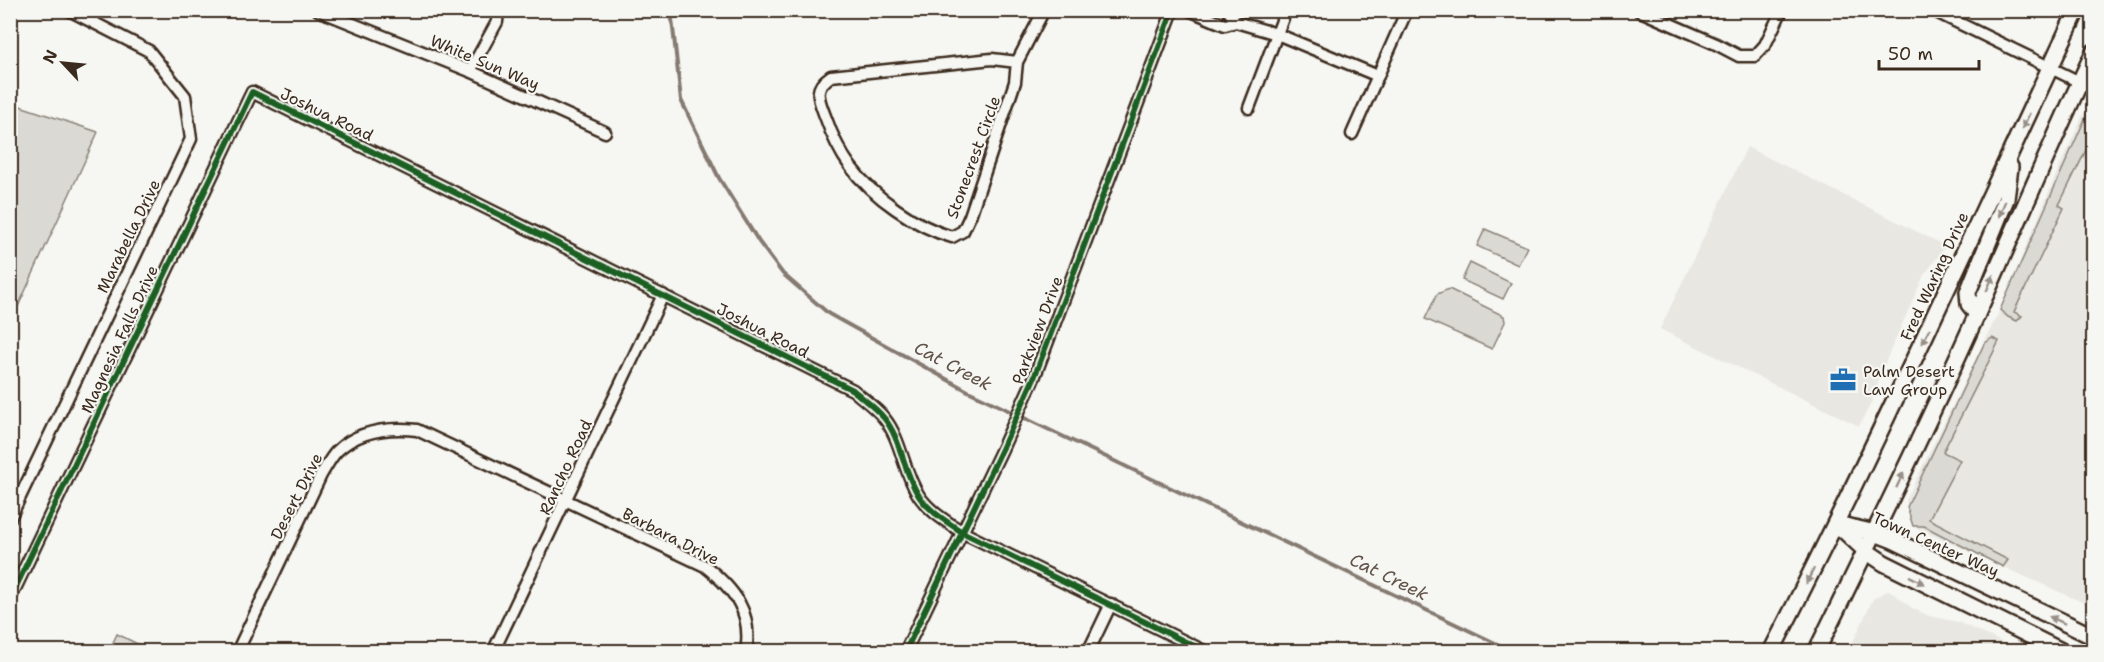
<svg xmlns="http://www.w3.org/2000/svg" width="2104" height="662" viewBox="0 0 2104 662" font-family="'Shantell Sans',sans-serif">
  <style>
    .built { fill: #e8e7e2 }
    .green { fill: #dad9d3; stroke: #8a8278; stroke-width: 1.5 }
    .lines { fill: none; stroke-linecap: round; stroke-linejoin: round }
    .stream { stroke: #857a71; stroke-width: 4 }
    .street-casing { stroke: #3b2a1e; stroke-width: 15 }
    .secondary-casing { stroke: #3b2a1e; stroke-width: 20 }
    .street { stroke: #f6f6f2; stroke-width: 10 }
    .secondary { stroke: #f6f6f2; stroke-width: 15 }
    .cycleway-casing { stroke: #f6f6f2; stroke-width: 10 }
    .cycleway { stroke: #1b5e20; stroke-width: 6 }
    .oneway { fill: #989088 }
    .labels { text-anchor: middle; stroke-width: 4.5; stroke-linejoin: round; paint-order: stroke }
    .street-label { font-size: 16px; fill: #3b2a1e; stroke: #f6f6f2 }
    .poi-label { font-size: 16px; fill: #3b2a1e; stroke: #f6f6f2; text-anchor: start }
    .water-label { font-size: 18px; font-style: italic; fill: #605248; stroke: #f6f6f2 }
  </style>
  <rect width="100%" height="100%" fill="#f6f6f2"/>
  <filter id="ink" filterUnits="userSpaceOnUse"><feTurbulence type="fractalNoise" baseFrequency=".0167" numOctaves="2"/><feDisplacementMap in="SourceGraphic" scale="12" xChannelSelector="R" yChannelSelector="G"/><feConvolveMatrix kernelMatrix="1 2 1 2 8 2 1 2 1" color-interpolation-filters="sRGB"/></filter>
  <g filter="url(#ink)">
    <!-- built -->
    <g class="built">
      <polygon points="2093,109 2093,607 1912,526 1906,500 2000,310 2056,175 2084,113"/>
      <polygon points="1747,147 1946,246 1924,275 1887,358 1871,403 1859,426 1660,329"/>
      <polygon points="1889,590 1912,608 1929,616 1958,622 2006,644 2017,651 1849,651 1873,599"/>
    </g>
    <!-- green -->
    <g class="green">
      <polygon points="11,103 98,132 11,322 10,103"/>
      <polygon points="2093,110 2093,136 2059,205 2064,208 2014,312 2022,316 2017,321 2008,317 2000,310 2088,112"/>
      <polygon points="1485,229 1527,247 1518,265 1477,246"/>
      <polygon points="1470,263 1511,283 1503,299 1462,280"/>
      <polygon points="1449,289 1504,316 1505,322 1492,349 1425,319 1437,294"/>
      <polygon points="1992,338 1999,341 1943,452 1960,460 1929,519 2008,560 2003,567 1924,526 1913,526 1907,507 1984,344"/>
      <polygon points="117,634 150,650 150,651 109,651"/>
    </g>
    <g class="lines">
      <!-- stream -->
      <polyline class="stream" points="671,10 681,100 719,178 759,242 783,274 829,314 968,391 1514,652"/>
      <!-- street casing -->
      <g class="street-casing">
        <g id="street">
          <polyline points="318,10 470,71 605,132"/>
          <polyline points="1189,10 1225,25 1236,22 1277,34 1378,76"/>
          <polyline points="1228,10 1236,22"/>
          <polyline points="1638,10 1716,44 1739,56 1755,56 1765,45 1782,10"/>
          <polyline points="1932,10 2094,89"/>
          <path d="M1017,62L992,59L831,76C813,88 818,98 825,116C831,133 839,151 850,166C872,196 916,227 952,237L963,231L970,216L1015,82L1017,62L1044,10"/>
          <polyline points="470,71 497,22 498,10"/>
          <polyline points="1249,108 1286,10"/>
          <polyline points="1352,134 1407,10"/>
          <polyline points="10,518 191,139 185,96 149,51 69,10"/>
          <path d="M10,599L252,92L853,390C863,399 876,408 884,418C902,440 903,472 919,496C930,512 946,521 962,532L1206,652"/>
          <path d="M237,652L321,475C326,467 331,457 337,451C359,430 388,427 417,430L705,566C734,589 753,612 746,652"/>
          <polyline points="493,652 663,295"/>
          <polyline points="905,652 1002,449 1034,378 1173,10"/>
          <polyline points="1088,652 1111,604"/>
        </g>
      </g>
      <!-- secondary casing -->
      <g class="secondary-casing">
        <g id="secondary">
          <polyline points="1977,314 1969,304 1968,292 2006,199 2010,167"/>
          <polyline points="1837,524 1875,533 1893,540 2094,637"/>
          <polyline points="1837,524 1866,551 1884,563 2063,652"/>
          <path d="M1771,652C1879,441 1976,225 2077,10"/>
          <path d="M1816,652C1871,540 1926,428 1977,314C2016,227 2053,139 2094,52"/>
        </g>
      </g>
      <!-- street -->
      <use href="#street" class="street"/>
      <!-- secondary -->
      <use href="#secondary" class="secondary"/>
      <!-- cycleway casing -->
      <g class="cycleway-casing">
        <g id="cycleway">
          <path d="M10,599L252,92L853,390C863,399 876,408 884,418C902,440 903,472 919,496C930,512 946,521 962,532L1206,652"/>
          <polyline points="905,652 1002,449 1034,378 1173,10"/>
        </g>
      </g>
      <!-- cycleway -->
      <use href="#cycleway" class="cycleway"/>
    </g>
    <!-- one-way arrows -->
    <defs><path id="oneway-solid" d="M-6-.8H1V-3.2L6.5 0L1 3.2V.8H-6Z" transform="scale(1.5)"/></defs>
    <g class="oneway">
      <use href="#oneway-solid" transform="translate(2026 121) rotate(115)"/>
      <use href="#oneway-solid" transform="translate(2002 209) rotate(112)"/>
      <use href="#oneway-solid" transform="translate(1990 283) rotate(-67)"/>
      <use href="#oneway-solid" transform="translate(1926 336) rotate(116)"/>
      <use href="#oneway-solid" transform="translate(1900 480) rotate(-65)"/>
      <use href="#oneway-solid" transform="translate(1810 576) rotate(117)"/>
      <use href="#oneway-solid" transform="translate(1917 580) rotate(27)"/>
      <use href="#oneway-solid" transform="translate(2057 620) rotate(-155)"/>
    </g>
  </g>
  <!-- icons -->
  <defs>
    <g id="office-bare" transform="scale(2.07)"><path d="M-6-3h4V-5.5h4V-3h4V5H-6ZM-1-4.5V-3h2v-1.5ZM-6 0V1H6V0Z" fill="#1f6fb2" stroke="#f6f6f2" stroke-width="2.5" paint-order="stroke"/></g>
  </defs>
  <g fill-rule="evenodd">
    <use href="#office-bare" x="1843" y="380"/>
  </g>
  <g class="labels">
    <!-- street labels -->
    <g class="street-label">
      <text transform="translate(485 62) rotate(23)" y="6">White Sun Way</text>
      <text transform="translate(327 114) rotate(26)" y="6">Joshua Road</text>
      <text transform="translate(973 157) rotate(-70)" y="6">Stonecrest Circle</text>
      <text transform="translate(128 236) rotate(-64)" y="6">Marabella Drive</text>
      <text transform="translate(1934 276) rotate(-65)" y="6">Fred Waring Drive</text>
      <text transform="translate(763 330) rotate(27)" y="6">Joshua Road</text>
      <text transform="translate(1037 330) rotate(-69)" y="6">Parkview Drive</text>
      <text transform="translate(119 339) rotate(-65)" y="6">Magnesia Falls Drive</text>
      <text transform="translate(565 467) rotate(-65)" y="6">Rancho Road</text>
      <text transform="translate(296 496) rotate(-63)" y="6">Desert Drive</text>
      <text transform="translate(671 536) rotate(27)" y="6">Barbara Drive</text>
      <text transform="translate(1936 544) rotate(24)" y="6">Town Center Way</text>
    </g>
    <!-- poi labels -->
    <g class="poi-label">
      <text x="1863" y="377">Palm Desert<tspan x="1863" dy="18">Law Group</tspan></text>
    </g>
    <!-- water labels -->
    <g class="water-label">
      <text transform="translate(953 366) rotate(28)" y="6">Cat Creek</text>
      <text transform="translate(1389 577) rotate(26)" y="6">Cat Creek</text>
    </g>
  </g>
  <!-- margin -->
  <rect width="2104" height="662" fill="none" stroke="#f6f6f2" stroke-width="36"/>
  <rect x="18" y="18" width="2068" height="626" fill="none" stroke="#3b2a1e" stroke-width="2" filter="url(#ink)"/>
  <!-- north arrow -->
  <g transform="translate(63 63) rotate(296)" stroke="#f6f6f2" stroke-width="4.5" paint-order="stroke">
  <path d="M0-4.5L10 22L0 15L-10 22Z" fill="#3b2a1e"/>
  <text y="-9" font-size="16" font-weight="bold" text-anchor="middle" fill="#3b2a1e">N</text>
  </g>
  <!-- scale -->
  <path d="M1879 60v9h100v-9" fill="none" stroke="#3b2a1e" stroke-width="3"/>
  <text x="1888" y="60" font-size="18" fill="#3b2a1e" stroke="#f6f6f2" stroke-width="4.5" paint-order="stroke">50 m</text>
</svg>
